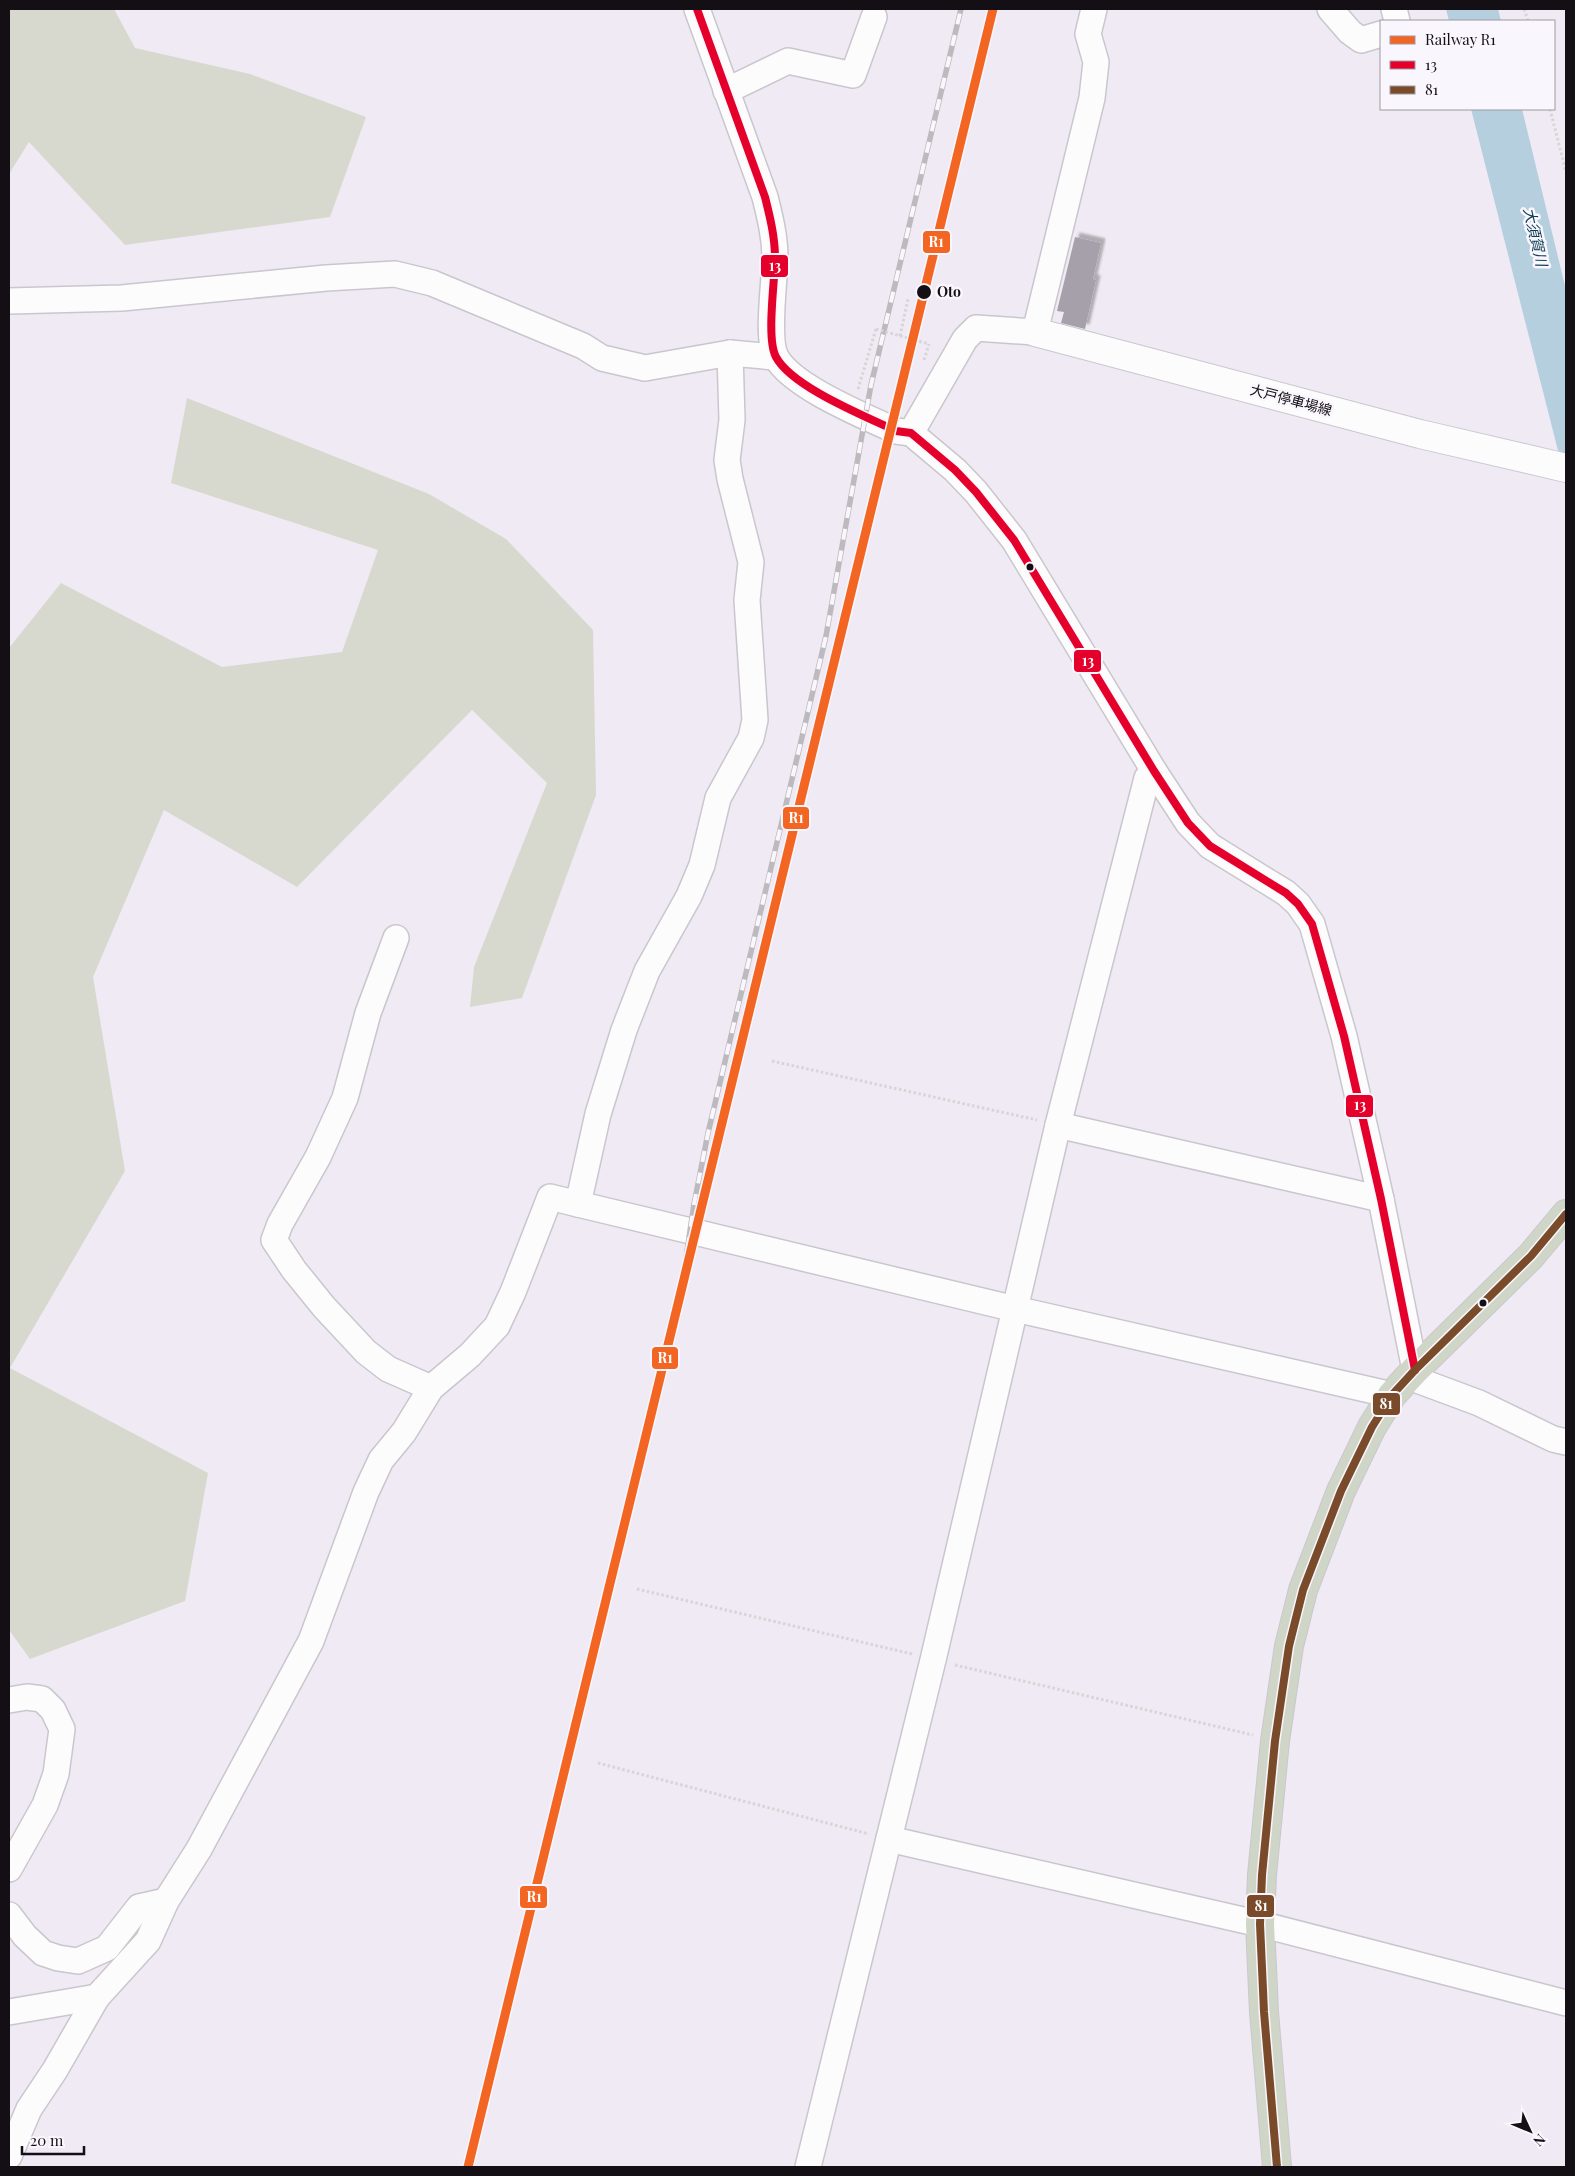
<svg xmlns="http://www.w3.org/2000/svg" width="1575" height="2176" viewBox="0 0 1575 2176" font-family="'Playfair Display','Noto Sans JP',serif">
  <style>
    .green { fill: #d8d9ce }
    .water { fill: #b6cfdf }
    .building { fill: #a6a0aa; filter: url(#shadow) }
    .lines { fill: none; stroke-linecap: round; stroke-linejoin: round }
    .street-casing { stroke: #cac6ce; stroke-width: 28 }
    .secondary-casing { stroke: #cac6ce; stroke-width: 30 }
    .highway-casing { stroke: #cac8cc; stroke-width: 30 }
    .path { stroke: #d6d5d7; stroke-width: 3; stroke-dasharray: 2.5 2.5; stroke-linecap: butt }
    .street { stroke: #fdfcfd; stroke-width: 25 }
    .secondary { stroke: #fdfcfd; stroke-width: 28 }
    .highway { stroke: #cfd6c8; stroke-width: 28 }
    .rail-casing { stroke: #bcbabd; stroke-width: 5.5 }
    .rail { stroke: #faf6fd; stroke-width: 4; stroke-dasharray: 11; stroke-linecap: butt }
    .path-bridge { stroke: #d6d5d7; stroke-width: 3; stroke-dasharray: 2.5 2.5; stroke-linecap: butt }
    .bus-1-casing { stroke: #faf6fd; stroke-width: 11 }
    .bus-2-casing { stroke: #faf6fd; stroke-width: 11 }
    .bus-1 { stroke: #e4002b; stroke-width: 8 }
    .bus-2 { stroke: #7a4b2a; stroke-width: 8 }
    .rail-1-casing { stroke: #faf6fd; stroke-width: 12 }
    .rail-1 { stroke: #f26522; stroke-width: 9 }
    .stop-dot { fill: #130f15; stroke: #faf6fd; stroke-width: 2 }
    .labels { text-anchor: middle; stroke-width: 5; stroke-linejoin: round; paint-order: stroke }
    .stop-label { font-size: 14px; font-weight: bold; fill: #130f15; stroke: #faf6fd; text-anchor: start }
    .street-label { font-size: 14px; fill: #130f15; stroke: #faf6fd }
    .water-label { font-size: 15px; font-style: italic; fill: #0b3f53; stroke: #faf6fd }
    .line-badge { stroke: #faf6fd; stroke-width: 2 }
    .badge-label { font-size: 14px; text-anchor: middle; font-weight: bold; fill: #fff }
  </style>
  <defs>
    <filter id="shadow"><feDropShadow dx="4.5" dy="-4.5" stdDeviation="1" flood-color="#0004"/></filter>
  </defs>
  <rect width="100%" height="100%" fill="#efeaf3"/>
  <!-- green -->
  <g class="green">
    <polygon points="9,9 114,9 135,48 250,74 366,117 330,217 125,245 29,142 9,174"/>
    <polygon points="187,398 429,494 506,539 593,630 596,795 522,998 470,1007 474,967 547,783 472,710 297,887 164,810 93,977 125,1171 10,1368 208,1473 185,1601 30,1659 9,1630 9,648 61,583 222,667 342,652 378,550 171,483"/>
  </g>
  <!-- water -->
  <g class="water">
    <polygon points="1446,9 1498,9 1501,21 1449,21"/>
    <polygon points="1471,109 1522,109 1566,290 1566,482"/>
  </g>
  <!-- building -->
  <polygon class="building" points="1075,237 1101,243 1093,279 1096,280 1085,329 1061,323 1064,312 1057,311"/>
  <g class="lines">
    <!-- street casing -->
    <g class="street-casing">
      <g id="street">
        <path d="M697,9L765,197C770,217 775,237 775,258C775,280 766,339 776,357C792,387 865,416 896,431L911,433L955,470L976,492L1014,540L1154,771L1188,823L1210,846L1286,893L1298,904L1312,924L1344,1036L1381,1199L1415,1370"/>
        <polyline points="1330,9 1350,32 1361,40 1381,34"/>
        <polyline points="1394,9 1397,21"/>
        <polyline points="726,91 788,61 853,75 874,17"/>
        <polyline points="9,301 122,298 326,278 395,274 432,283 583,346 602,358 645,368 730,353 775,357"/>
        <polyline points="730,353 732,420 727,460 730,479 751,562 747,600 755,720 751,738 718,798 702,865 689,896 647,971 624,1030 598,1114 578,1204 1015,1309 1392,1395"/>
        <polyline points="911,433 965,339 976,328 1035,332 1092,98 1096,62 1088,34 1094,9"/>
        <polyline points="396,938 368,1013 345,1098 318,1157 280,1224 274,1240 294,1270 324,1307 366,1352 388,1369 431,1388"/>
        <polyline points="1058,1125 1381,1199"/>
        <polyline points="1409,1377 1479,1403 1553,1439 1566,1442"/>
        <polyline points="9,1700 27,1697 42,1699 53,1710 62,1729 56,1774 45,1805 9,1869"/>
        <polyline points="889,1839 1260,1924 1566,2003"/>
        <polyline points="9,1915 25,1936 43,1953 58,1958 78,1961 107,1948 139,1907 166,1901"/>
        <polyline points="9,2012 97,1997"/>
        <polyline points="9,2156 29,2109 55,2070 97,1997 148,1941 166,1901 199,1849 311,1641 366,1492 381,1460 404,1432 431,1388 470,1355 497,1326 513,1292 550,1197 578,1204"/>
        <polyline points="808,2167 933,1660 1058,1125 1147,778 1154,771"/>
      </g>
    </g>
    <!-- secondary casing -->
    <g class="secondary-casing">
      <polyline id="secondary" points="1035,332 1420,434 1566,468"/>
    </g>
    <!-- highway casing -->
    <g class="highway-casing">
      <polyline id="highway" points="1277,2167 1264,2012 1260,1924 1262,1875 1275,1741 1289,1646 1303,1590 1341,1491 1372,1427 1392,1395 1415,1370 1531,1256 1566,1214"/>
    </g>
    <!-- path -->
    <g class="path">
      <polyline points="1524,9 1528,21"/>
      <polyline points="1550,109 1566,172"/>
      <polyline points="900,336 908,299"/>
      <polyline points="924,360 929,344"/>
      <polyline points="858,389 876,329"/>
      <polyline points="772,1061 1037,1120"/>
      <polyline points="637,1589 912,1654"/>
      <polyline points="955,1665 1253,1735"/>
      <polyline points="598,1763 869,1834"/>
    </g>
    <!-- street -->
    <use href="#street" class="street"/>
    <!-- secondary -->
    <use href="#secondary" class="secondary"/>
    <!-- highway -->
    <use href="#highway" class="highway"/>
    <!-- rail casing -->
    <g class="rail-casing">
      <polyline id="rail" points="681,1292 694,1204 708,1133 826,636 871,385 961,9"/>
    </g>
    <!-- rail -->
    <use href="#rail" class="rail"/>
    <!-- path-bridge -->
    <polyline class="path-bridge" points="876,329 929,344"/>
    <!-- bus-1 casing -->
    <g class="bus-1-casing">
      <path id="bus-1" d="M697,9L765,197C770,217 775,237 775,258C775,280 766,339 776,357C792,387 865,416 896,431L911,433L955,470L976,492L1014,540L1154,771L1188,823L1210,846L1286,893L1298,904L1312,924L1344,1036L1381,1199L1415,1370"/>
    </g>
    <!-- bus-2 casing -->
    <g class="bus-2-casing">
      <polyline id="bus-2" points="1277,2167 1264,2012 1260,1924 1262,1875 1275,1741 1289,1646 1303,1590 1341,1491 1372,1427 1392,1395 1415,1370 1531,1256 1566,1214"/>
    </g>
    <!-- bus-1 -->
    <use href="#bus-1" class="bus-1"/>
    <!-- bus-2 -->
    <use href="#bus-2" class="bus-2"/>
    <!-- rail-1 casing -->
    <g class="rail-1-casing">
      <polyline id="rail-1" points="468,2167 993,9"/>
    </g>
    <!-- rail-1 -->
    <use href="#rail-1" class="rail-1"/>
  </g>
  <!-- markers -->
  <g class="stop-dot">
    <circle cx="924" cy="292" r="8"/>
    <circle cx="1030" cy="567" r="4.5"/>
    <circle cx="1483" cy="1303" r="4.5"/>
  </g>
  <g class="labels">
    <!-- stop labels -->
    <g class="stop-label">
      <text x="937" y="297">Oto</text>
    </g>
    <!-- street labels -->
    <g class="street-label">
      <text transform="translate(1291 400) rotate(15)" y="5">大戸停車場線</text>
    </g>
    <!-- water labels -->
    <g class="water-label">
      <text transform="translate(1535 237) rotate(77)" y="5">大須賀川</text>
    </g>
  </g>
  <g class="line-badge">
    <rect x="922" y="230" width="29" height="24" rx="5" fill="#f26522"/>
    <rect x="760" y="254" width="29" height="24" rx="5" fill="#e4002b"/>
    <rect x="1073" y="649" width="29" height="24" rx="5" fill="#e4002b"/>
    <rect x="782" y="806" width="28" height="24" rx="5" fill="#f26522"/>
    <rect x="1345" y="1094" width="29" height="24" rx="5" fill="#e4002b"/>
    <rect x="651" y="1346" width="28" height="24" rx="5" fill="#f26522"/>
    <rect x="1372" y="1392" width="29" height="24" rx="5" fill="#7a4b2a"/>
    <rect x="519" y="1885" width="29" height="24" rx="5" fill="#f26522"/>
    <rect x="1246" y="1894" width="29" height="24" rx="5" fill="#7a4b2a"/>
  </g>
  <g class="badge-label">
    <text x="936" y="247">R1</text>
    <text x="775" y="271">13</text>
    <text x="1088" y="666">13</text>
    <text x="796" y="823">R1</text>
    <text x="1360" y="1110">13</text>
    <text x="665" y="1363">R1</text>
    <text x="1386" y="1409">81</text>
    <text x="534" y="1902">R1</text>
    <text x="1261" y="1911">81</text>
  </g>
  <!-- border -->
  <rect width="1575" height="2176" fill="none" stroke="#130f15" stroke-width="20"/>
  <!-- legend -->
  <rect x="1380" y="20" width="175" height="90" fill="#faf6fd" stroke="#9e9aa0"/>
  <rect x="1390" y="36" width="25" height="8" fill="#f26522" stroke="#9e9aa0"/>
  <text x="1425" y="45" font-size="15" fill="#130f15">Railway R1</text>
  <rect x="1390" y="61" width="25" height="8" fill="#e4002b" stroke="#9e9aa0"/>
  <text x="1425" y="70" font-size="15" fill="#130f15">13</text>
  <rect x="1390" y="86" width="25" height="8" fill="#7a4b2a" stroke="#9e9aa0"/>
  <text x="1425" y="95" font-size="15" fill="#130f15">81</text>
  <!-- north arrow -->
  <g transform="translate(1530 2131) rotate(134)" stroke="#faf6fd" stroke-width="4" paint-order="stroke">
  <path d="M0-4L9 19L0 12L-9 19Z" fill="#130f15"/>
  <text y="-8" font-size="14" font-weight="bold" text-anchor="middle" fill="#130f15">N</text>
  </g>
  <!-- scale -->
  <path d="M22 2146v8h62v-8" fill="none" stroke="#130f15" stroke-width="2.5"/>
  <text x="30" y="2146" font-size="15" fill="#130f15" stroke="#faf6fd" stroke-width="4" paint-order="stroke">20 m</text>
</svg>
